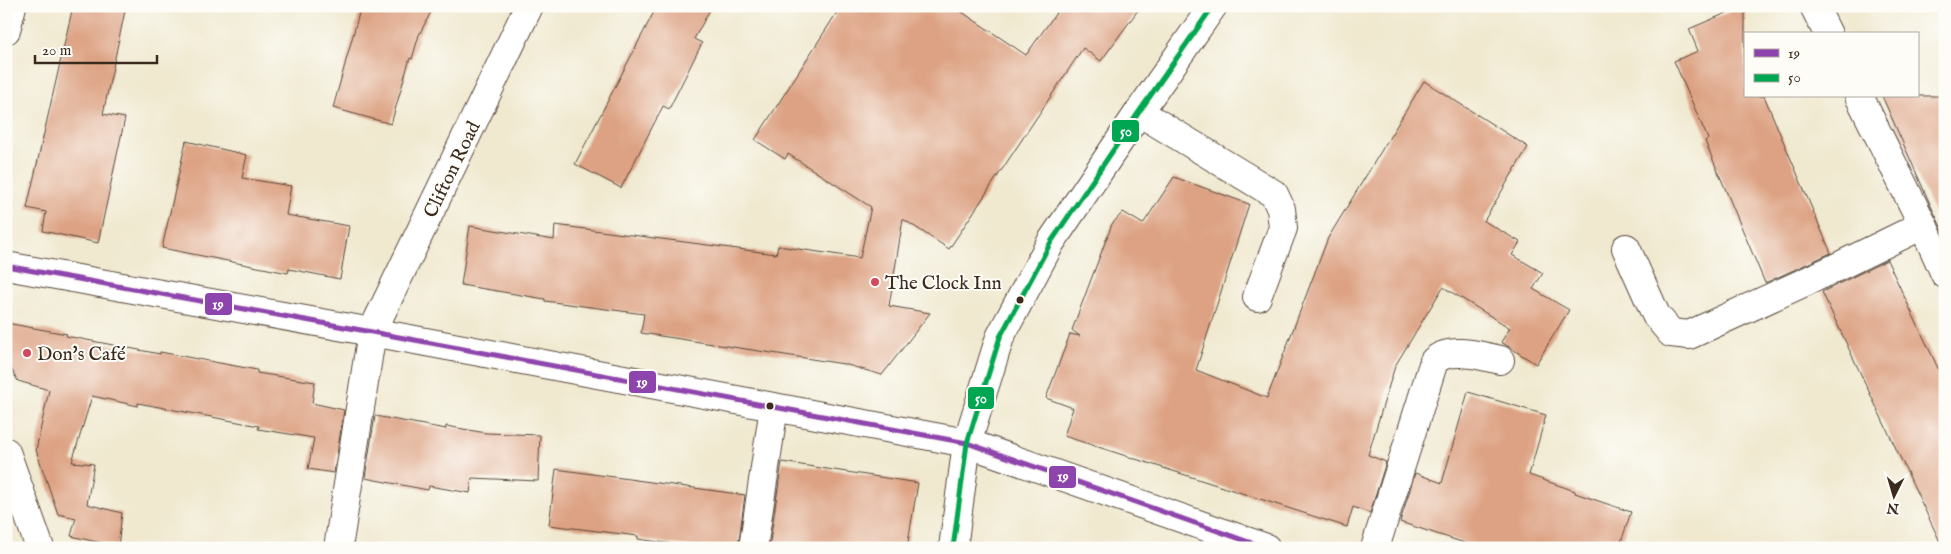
<svg xmlns="http://www.w3.org/2000/svg" width="1951" height="554" viewBox="0 0 1951 554" font-family="'IM FELL English',serif">
  <style>
    .building { fill: #dda283 }
    .lines { fill: none; stroke-linecap: round; stroke-linejoin: round }
    .minor-casing { stroke: #564739; stroke-width: 30 }
    .major-casing { stroke: #564739; stroke-width: 30 }
    .minor { stroke: #fff; stroke-width: 28 }
    .major { stroke: #fff; stroke-width: 28 }
    .bus-1-casing { stroke: #fdfcf7; stroke-width: 9 }
    .bus-2-casing { stroke: #fdfcf7; stroke-width: 9 }
    .bus-1 { stroke: #8e44ad; stroke-width: 5 }
    .bus-2 { stroke: #00a651; stroke-width: 5 }
    .poi-dot { fill: #d1495b; stroke: #fdfcf7; stroke-width: 2 }
    .bus-dot { fill: #3b2a1e; stroke: #fdfcf7; stroke-width: 2 }
    .labels { text-anchor: middle; stroke-width: 4; stroke-linejoin: round; paint-order: stroke }
    .street-label { font-size: 19px; fill: #3b2a1e; stroke: #fdfcf7 }
    .poi-label { font-size: 19px; fill: #3b2a1e; stroke: #fdfcf7; text-anchor: start }
    .line-badge { stroke: #fdfcf7; stroke-width: 2 }
    .badge-label { font-size: 14px; text-anchor: middle; font-weight: bold; fill: #fff }
  </style>
  <rect width="100%" height="100%" fill="#fdfcf7"/>
  <filter id="ink" filterUnits="userSpaceOnUse"><feTurbulence type="fractalNoise" baseFrequency=".02" numOctaves="2"/><feDisplacementMap in="SourceGraphic" scale="10" xChannelSelector="R" yChannelSelector="G"/><feConvolveMatrix kernelMatrix="1 2 1 2 8 2 1 2 1" color-interpolation-filters="sRGB"/></filter>
  <filter id="wash" filterUnits="userSpaceOnUse"><feTurbulence type="fractalNoise" baseFrequency=".0096" numOctaves="4" result="noise"/><feDisplacementMap in="SourceGraphic" scale="20" xChannelSelector="R" yChannelSelector="G"/><feGaussianBlur stdDeviation="1.12" result="paint"/><feColorMatrix in="noise" values="0 0 0 0 0 0 0 0 0 0 0 0 0 0 0 0 0 1.4 0 .05"/><feComposite in="paint" operator="in"/></filter>
  <g filter="url(#wash)">
    <rect width="100%" height="100%" fill="#f0e9d0"/>
    <g id="blocks">
      <!-- building -->
      <g class="building">
        <polygon points="73,6 126,6 103,114 125,118 98,243 43,231 46,212 27,208"/>
        <polygon points="361,6 434,6 419,35 412,59 410,58 391,124 333,108"/>
        <polygon points="657,6 712,6 694,39 702,43 669,109 663,106 621,188 575,164"/>
        <polygon points="841,6 953,6 1026,55 1061,6 1141,6 1101,61 1083,48 949,249 903,219 889,306 930,313 882,375 844,364 641,333 644,314 545,301 545,299 461,285 470,226 554,240 555,225 776,254 778,246 860,258 871,207 788,154 785,159 755,140"/>
        <polygon points="1743,6 1745,6 1745,96 1764,96 1831,253 1765,283 1705,141 1708,139 1674,61 1698,51 1689,29"/>
        <polygon points="1424,81 1528,147 1484,221 1520,242 1512,255 1543,273 1533,289 1569,310 1536,364 1501,342 1510,328 1443,287 1395,366 1368,455 1386,462 1370,513 1353,507 1347,527 1064,436 1073,408 1046,398 1070,334 1080,336 1072,330 1112,224 1123,212 1143,224 1174,177 1249,204 1196,370 1267,398 1328,238"/>
        <polygon points="1882,96 1945,96 1945,235 1931,206"/>
        <polygon points="186,141 247,155 242,178 291,186 286,215 349,226 340,279 289,269 288,273 162,248"/>
        <polygon points="1887,260 1945,383 1945,548 1943,548 1822,292"/>
        <polygon points="6,323 67,334 66,336 160,354 160,352 257,370 257,373 315,382 312,403 344,410 334,473 308,469 314,438 258,429 259,426 138,403 138,406 92,396 72,462 94,464 87,504 122,513 118,547 71,536 76,518 58,514 36,450 49,390 18,381 6,360"/>
        <polygon points="1468,392 1546,415 1529,475 1575,491 1575,493 1631,512 1619,548 1480,548 1400,522 1415,473 1442,483"/>
        <polygon points="375,416 446,429 446,426 486,433 540,435 538,481 472,478 470,493 429,486 428,490 365,478"/>
        <polygon points="782,462 918,483 907,548 769,548"/>
        <polygon points="556,469 745,495 738,548 699,548 638,539 638,536 549,525"/>
      </g>
    </g>
  </g>
  <g filter="url(#ink)">
    <use href="#blocks" fill-opacity="0" stroke="#564739" stroke-width="1"/>
    <g class="lines">
      <!-- minor casing -->
      <g class="minor-casing">
        <g id="minor">
          <polyline points="1814,6 1828,34"/>
          <polyline points="6,30 12,6"/>
          <polyline points="1859,96 1923,225 1945,274"/>
          <polyline points="1139,112 1274,194 1281,209 1283,228 1257,297"/>
          <polyline points="1626,248 1656,315 1671,333 1689,335 1829,271 1923,225"/>
          <polyline points="6,266 372,332 967,443 1266,548"/>
          <polyline points="6,452 40,548"/>
          <polyline points="338,548 372,332 529,6"/>
          <polyline points="753,548 774,407"/>
          <path d="M1375,548L1434,361C1450,346 1481,356 1500,360"/>
        </g>
      </g>
      <!-- major casing -->
      <g class="major-casing">
        <polyline id="major" points="953,548 967,443 1000,337 1051,242 1139,112 1213,6"/>
      </g>
      <!-- minor -->
      <use href="#minor" class="minor"/>
      <!-- major -->
      <use href="#major" class="major"/>
      <!-- bus-1 casing -->
      <g class="bus-1-casing">
        <polyline id="bus-1" points="6,266 372,332 967,443 1266,548"/>
      </g>
      <!-- bus-2 casing -->
      <g class="bus-2-casing">
        <polyline id="bus-2" points="953,548 967,443 1000,337 1051,242 1139,112 1213,6"/>
      </g>
      <!-- bus-1 -->
      <use href="#bus-1" class="bus-1"/>
      <!-- bus-2 -->
      <use href="#bus-2" class="bus-2"/>
    </g>
  </g>
  <!-- markers -->
  <g class="poi-dot">
    <circle cx="875" cy="282" r="5"/>
    <circle cx="27" cy="353" r="5"/>
  </g>
  <g class="bus-dot">
    <circle cx="1020" cy="300" r="4.5"/>
    <circle cx="770" cy="406" r="4.5"/>
  </g>
  <g class="labels">
    <!-- street labels -->
    <g class="street-label">
      <text transform="translate(451 169) rotate(-64)" y="7">Clifton Road</text>
    </g>
    <!-- poi labels -->
    <g class="poi-label">
      <text x="885" y="289">The Clock Inn</text>
      <text x="37" y="360">Don's Café</text>
    </g>
  </g>
  <g class="line-badge">
    <rect x="1111" y="119" width="29" height="24" rx="5" fill="#00a651"/>
    <rect x="204" y="292" width="29" height="24" rx="5" fill="#8e44ad"/>
    <rect x="628" y="370" width="29" height="24" rx="5" fill="#8e44ad"/>
    <rect x="967" y="386" width="28" height="24" rx="5" fill="#00a651"/>
    <rect x="1048" y="465" width="29" height="24" rx="5" fill="#8e44ad"/>
  </g>
  <g class="badge-label">
    <text x="1126" y="136">50</text>
    <text x="218" y="309">19</text>
    <text x="642" y="387">19</text>
    <text x="981" y="403">50</text>
    <text x="1063" y="481">19</text>
  </g>
  <!-- margin -->
  <rect width="1951" height="554" fill="none" stroke="#fdfcf7" stroke-width="25"/>
  <!-- legend -->
  <rect x="1744" y="32" width="175" height="65" fill="#fdfcf7" stroke="#afa8a0"/>
  <rect x="1754" y="49" width="25" height="8" fill="#8e44ad" stroke="#afa8a0"/>
  <text x="1788" y="58" font-size="15" fill="#3b2a1e">19</text>
  <rect x="1754" y="74" width="25" height="8" fill="#00a651" stroke="#afa8a0"/>
  <text x="1788" y="82" font-size="15" fill="#3b2a1e">50</text>
  <!-- north arrow -->
  <g transform="translate(1894 496) rotate(185)" stroke="#fdfcf7" stroke-width="4" paint-order="stroke">
  <path d="M0-4L9 19L0 12L-9 19Z" fill="#3b2a1e"/>
  <text y="-8" font-size="14" font-weight="bold" text-anchor="middle" fill="#3b2a1e">N</text>
  </g>
  <!-- scale -->
  <path d="M35 55v8h122v-8" fill="none" stroke="#3b2a1e" stroke-width="2.5"/>
  <text x="42" y="55" font-size="15" fill="#3b2a1e" stroke="#fdfcf7" stroke-width="4" paint-order="stroke">20 m</text>
</svg>
